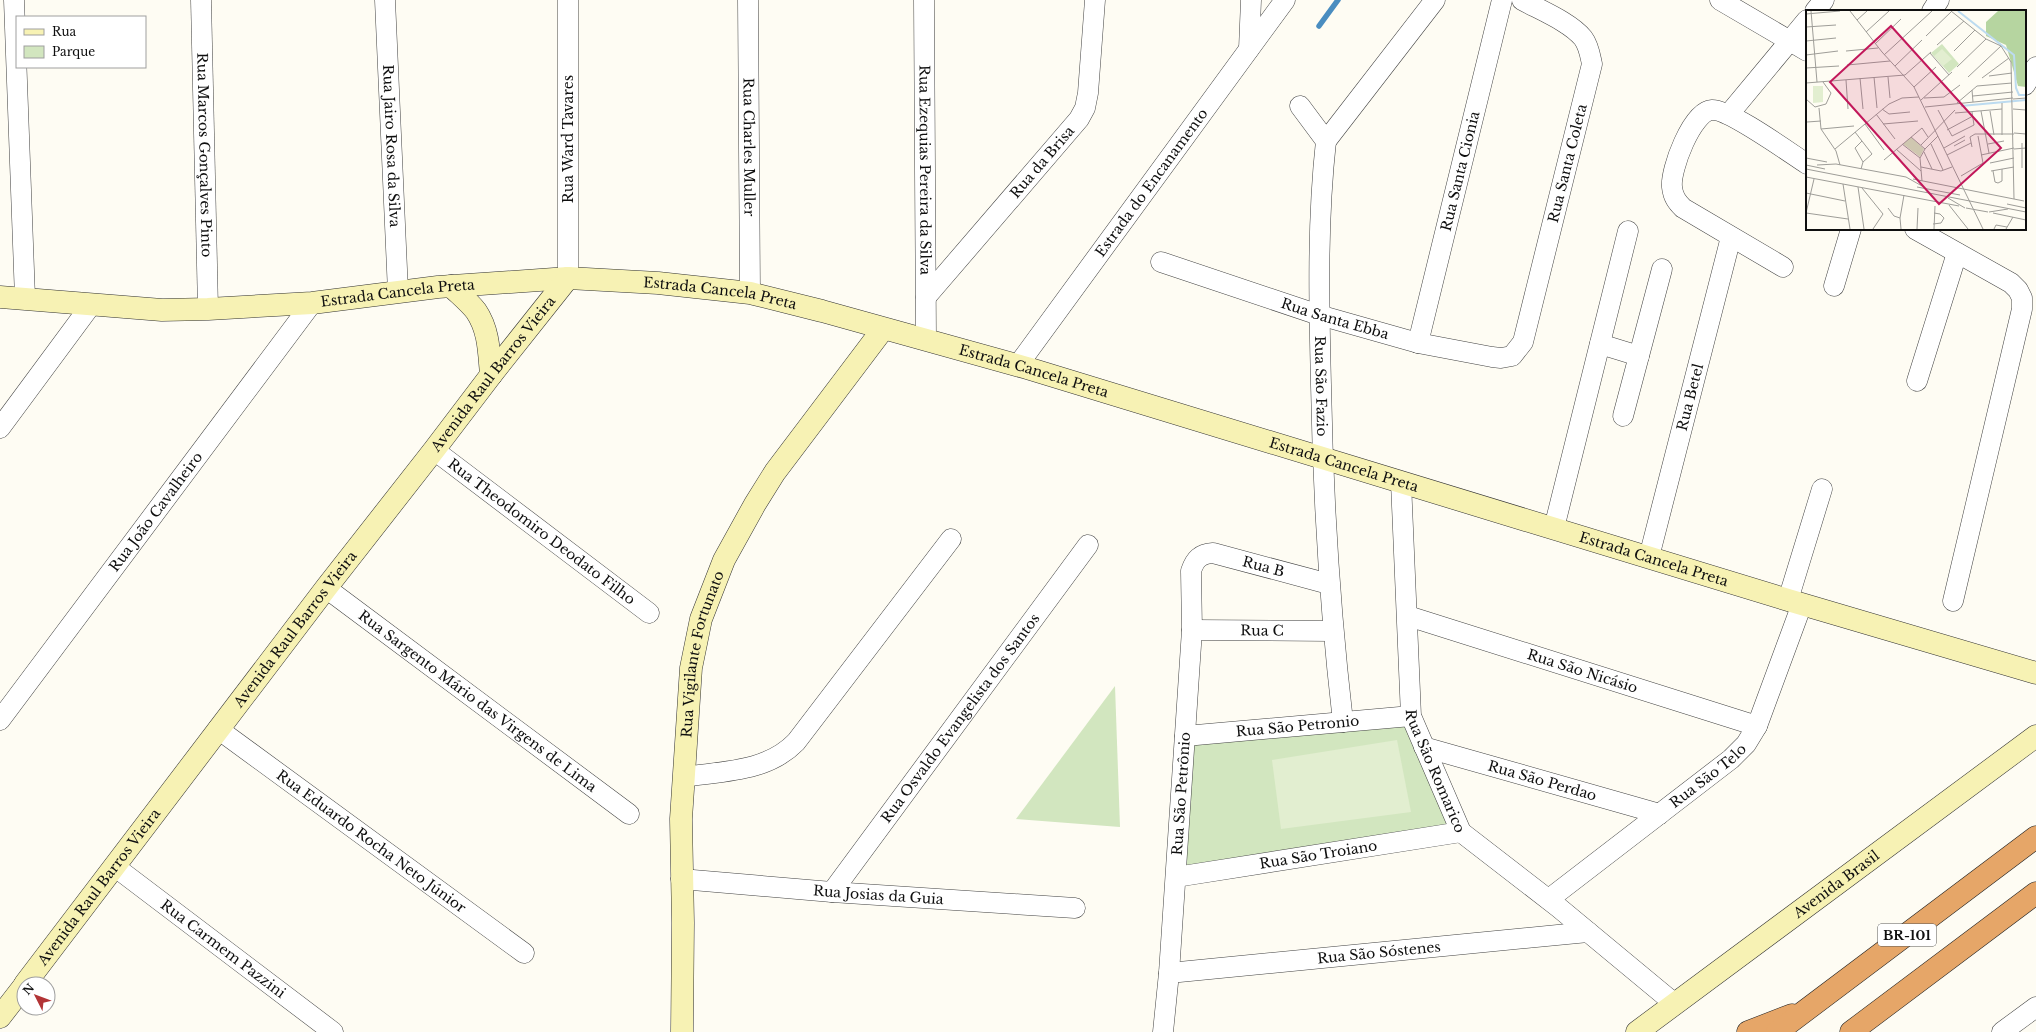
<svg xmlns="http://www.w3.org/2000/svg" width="2036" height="1032" viewBox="0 0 2036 1032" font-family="'Libre Baskerville',serif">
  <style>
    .green { fill: #d2e6bf }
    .pitch { fill: #e2eed0 }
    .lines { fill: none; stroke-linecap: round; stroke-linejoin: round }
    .stream { stroke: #4a8dc0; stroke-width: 5.5 }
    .street-casing { stroke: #424242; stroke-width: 21 }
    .secondary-casing { stroke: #313131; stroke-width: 23 }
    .highway-casing { stroke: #202020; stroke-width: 23 }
    .street { stroke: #fff; stroke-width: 20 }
    .secondary { stroke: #f7f2b4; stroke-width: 22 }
    .highway { stroke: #e6a668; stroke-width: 22 }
    .labels { text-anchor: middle; stroke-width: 4; stroke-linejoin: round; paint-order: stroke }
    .shield { fill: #fff; stroke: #575757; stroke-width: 1 }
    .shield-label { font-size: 13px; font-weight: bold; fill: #0f0f0f }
    .street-label { font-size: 14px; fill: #0f0f0f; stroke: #fff }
    .inset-river { fill: none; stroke: #bcdbf0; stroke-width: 2 }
    .inset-road { fill: none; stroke: #9e9d98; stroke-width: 1 }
    .view { fill: #c2185b; fill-opacity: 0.15; stroke: #c2185b; stroke-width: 2 }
    .inset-edge { fill: none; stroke: #0f0f0f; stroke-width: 2 }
  </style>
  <rect width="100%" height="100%" fill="#fefcf3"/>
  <!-- green -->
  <g class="green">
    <polygon points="1115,686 1120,827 1016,819"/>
    <polygon points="1404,721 1448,827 1184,866 1187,742"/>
  </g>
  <!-- pitch -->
  <polygon class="pitch" points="1397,740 1411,812 1281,829 1272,760"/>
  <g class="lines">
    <!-- stream -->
    <polyline class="stream" points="1319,26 1338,0"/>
    <!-- street casing -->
    <g class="street-casing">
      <g id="street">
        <polyline points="14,0 25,298"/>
        <path id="s1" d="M201,0L208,309"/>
        <path id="s2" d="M385,0L398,292"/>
        <polyline points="568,0 568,278"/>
        <path id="s3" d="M748,0L750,293"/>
        <path id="s4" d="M924,0L926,340"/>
        <polyline points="1720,0 1807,51"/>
        <polyline points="1815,11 1824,0"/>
        <polyline points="1932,11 1939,0"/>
        <polyline points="1249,49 1251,0"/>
        <polyline points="2025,85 2036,67"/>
        <path id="s5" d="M1300,106L1326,141C1317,222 1319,304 1321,385C1323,498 1330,610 1343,722"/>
        <polyline points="1729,114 1807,20"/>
        <polyline points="1326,141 1435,0"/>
        <polyline points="1915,229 2011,283 2018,290 2022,298 2022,309 1953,601"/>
        <path id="s6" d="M1161,262L1319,315L1418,343L1492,357L1501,358L1512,356L1523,342L1592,64C1590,55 1589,46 1583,38C1570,22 1540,10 1522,0"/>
        <path d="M1783,267L1683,208C1677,202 1673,197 1672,187C1670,170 1692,111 1712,110C1729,109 1790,153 1807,164"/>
        <polyline points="1834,286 1851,229"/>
        <path id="s7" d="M926,297L1079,119L1085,108L1088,93L1095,0"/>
        <path id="s8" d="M1418,343L1502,0"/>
        <polyline points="1600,344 1639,356"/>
        <path id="s9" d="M1018,365L1285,0"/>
        <polyline points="1917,381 1957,253"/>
        <polyline points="1623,416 1662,269"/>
        <polyline points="0,428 91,305"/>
        <path id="s10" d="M434,450L649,613"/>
        <path id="s11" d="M1401,482L1411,716L1461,832L1558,907L1675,1004"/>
        <polyline points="1554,528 1628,231"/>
        <path id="s12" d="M1649,557L1731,237"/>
        <path id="s13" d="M326,588L629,814"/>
        <polyline points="1788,600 1822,489"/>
        <path id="s14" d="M1408,616L1757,726"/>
        <path id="s15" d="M1192,630L1332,631"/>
        <path id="s16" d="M0,720L312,303"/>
        <path id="s17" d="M218,729L524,953"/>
        <path id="s18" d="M1185,736L1411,716"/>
        <path id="s19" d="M1424,747L1660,814"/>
        <path d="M684,777C723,771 767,772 796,742L951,539"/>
        <path id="s20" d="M114,866L333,1032"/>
        <path id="s21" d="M1176,877L1461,832"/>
        <path id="s22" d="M681,879L832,892L1075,908"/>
        <path id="s23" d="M832,892L1088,545"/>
        <path id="s24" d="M1549,899L1731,759L1746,744L1757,726L1802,604"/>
        <path id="s25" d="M1169,973L1588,932"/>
        <path id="s26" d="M1163,1032L1169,973L1192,630L1191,571C1195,559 1200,554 1213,553L1329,584"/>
        <polyline points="2002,1032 2036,1007"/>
      </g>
    </g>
    <!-- secondary casing -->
    <g class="secondary-casing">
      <g id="secondary">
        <path d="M451,286C459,294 469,302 476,311C489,330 489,352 491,375"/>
        <path id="s27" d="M0,297L162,310L208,309L312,303L438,287L568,278L658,283L750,293L822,311L1027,368L1788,600L2036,673"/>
        <path id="s28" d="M25,984L326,588L434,450L491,375L568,278"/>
        <polyline points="0,1017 24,986"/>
        <path id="s29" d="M682,1032L683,923L681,819L691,668L701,619L724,560L755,504L775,472L883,329"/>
        <path id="s30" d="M1637,1032L2036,736"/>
      </g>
    </g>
    <!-- highway casing -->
    <g class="highway-casing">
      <g id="highway">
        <polyline points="1748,1032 1792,1015"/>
        <polyline points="1777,1032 2036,837"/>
        <polyline points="1851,1032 2036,893"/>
      </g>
    </g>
    <!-- street -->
    <use href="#street" class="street"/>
    <!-- secondary -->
    <use href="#secondary" class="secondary"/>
    <!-- highway -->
    <use href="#highway" class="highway"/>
  </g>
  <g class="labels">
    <!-- shield labels -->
    <rect class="shield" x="1878" y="924" width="58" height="22" rx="3"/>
    <g class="shield-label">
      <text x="1907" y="940">BR-101</text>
    </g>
    <!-- street labels -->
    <g class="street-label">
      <text transform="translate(568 139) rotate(-90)" y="5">Rua Ward Tavares</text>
      <text dy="5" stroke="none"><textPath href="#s2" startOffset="146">Rua Jairo Rosa da Silva</textPath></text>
      <text dy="5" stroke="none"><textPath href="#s3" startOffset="147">Rua Charles Muller</textPath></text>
      <text dy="5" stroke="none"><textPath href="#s1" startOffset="155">Rua Marcos Gonçalves Pinto</textPath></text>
      <text dy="5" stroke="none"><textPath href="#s7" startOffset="178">Rua da Brisa</textPath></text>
      <text dy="5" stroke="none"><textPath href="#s6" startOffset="567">Rua Santa Coleta</textPath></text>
      <text dy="5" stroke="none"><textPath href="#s4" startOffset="170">Rua Ezequias Pereira da Silva</textPath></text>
      <text dy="5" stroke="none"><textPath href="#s8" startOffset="177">Rua Santa Cionia</textPath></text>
      <text dy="5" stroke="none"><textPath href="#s9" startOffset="226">Estrada do Encanamento</textPath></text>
      <text dy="5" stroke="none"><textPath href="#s27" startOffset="399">Estrada Cancela Preta</textPath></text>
      <text dy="5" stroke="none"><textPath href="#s27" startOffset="723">Estrada Cancela Preta</textPath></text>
      <text dy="5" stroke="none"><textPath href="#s6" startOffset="183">Rua Santa Ebba</textPath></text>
      <text dy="5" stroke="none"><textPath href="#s27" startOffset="1047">Estrada Cancela Preta</textPath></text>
      <text dy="5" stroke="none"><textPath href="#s28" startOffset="769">Avenida Raul Barros Vieira</textPath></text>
      <text dy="5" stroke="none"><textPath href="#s5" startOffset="289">Rua São Fazio</textPath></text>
      <text dy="5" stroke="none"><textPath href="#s12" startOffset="165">Rua Betel</textPath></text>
      <text dy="5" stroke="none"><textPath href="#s27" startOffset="1371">Estrada Cancela Preta</textPath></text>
      <text dy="5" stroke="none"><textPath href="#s16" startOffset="260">Rua João Cavalheiro</textPath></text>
      <text dy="5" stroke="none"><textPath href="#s10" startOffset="135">Rua Theodomiro Deodato Filho</textPath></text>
      <text dy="5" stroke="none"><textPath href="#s27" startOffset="1695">Estrada Cancela Preta</textPath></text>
      <text dy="5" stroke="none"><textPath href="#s26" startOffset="545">Rua B</textPath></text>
      <text dy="5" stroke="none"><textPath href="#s28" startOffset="446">Avenida Raul Barros Vieira</textPath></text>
      <text dy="5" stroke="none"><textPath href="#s15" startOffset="70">Rua C</textPath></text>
      <text dy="5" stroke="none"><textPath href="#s29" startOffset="380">Rua Vigilante Fortunato</textPath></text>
      <text dy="5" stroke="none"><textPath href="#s14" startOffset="183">Rua São Nicásio</textPath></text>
      <text dy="5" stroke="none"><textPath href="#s13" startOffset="189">Rua Sargento Mário das Virgens de Lima</textPath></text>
      <text dy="5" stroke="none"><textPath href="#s23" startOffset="216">Rua Osvaldo Evangelista dos Santos</textPath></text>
      <text dy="5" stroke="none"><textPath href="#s18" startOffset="113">Rua São Petronio</textPath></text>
      <text dy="5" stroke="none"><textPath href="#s11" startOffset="294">Rua São Romarico</textPath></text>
      <text dy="5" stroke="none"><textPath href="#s24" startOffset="201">Rua São Telo</textPath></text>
      <text dy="5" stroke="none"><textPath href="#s19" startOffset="123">Rua São Perdao</textPath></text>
      <text dy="5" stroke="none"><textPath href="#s26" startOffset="239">Rua São Petrônio</textPath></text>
      <text dy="5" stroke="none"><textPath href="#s17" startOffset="190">Rua Eduardo Rocha Neto Júnior</textPath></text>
      <text dy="5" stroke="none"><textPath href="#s21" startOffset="144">Rua São Troiano</textPath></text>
      <text dy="5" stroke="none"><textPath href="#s30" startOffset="248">Avenida Brasil</textPath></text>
      <text dy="5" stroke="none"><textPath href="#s28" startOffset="122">Avenida Raul Barros Vieira</textPath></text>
      <text dy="5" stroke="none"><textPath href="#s22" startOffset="198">Rua Josias da Guia</textPath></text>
      <text dy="5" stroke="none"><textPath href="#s20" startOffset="137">Rua Carmem Pazzini</textPath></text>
      <text dy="5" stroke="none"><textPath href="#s25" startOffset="211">Rua São Sóstenes</textPath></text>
    </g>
  </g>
  <!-- overview -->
  <g transform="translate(1806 10)">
    <rect width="220" height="220" fill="#fefcf3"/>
    <path d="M136,34L153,54L143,63L125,43ZM105,127L118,139L114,147L97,134Z" fill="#d2e6bf"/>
    <path d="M192,1H220V77L212,76L200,35L180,26V12Z" fill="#b6d5a0"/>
    <path d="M136,39L146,49L137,56L128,46ZM7,76H17V92L7,93Z" fill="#e2eed0"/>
    <path class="inset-river" d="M152,1L208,45L210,78L213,85H220M155,96L220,90"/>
    <path class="inset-road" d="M5,1L11,72M44,1L76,42L108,77L177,219M145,1L180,29L195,36L205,52L208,189M0,4L34,1M51,10L61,1M0,17L30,15M60,22L83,1M120,26L146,1M0,31L30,28M69,34L95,9M131,35L158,11M40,41L72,38M148,41L169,20M124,43L143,65M0,45L32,41M78,45L126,1M41,55L84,51M89,56L116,30M151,57L180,29M0,58L33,56M183,66L206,63M68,67L71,98M82,67L84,88M162,67L195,36M54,68L57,99M176,68L203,48M40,70L42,99M0,73L99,65L125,42M108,77L130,57M166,80L167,92M167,86L207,82M118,88L138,87L154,75M0,89L9,97L20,94L25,83L17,72M207,89L220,88M115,90L146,62M151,93L171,76L206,73M119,97L207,88M13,98L15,119L30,141L34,155M76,99L83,104L104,102M207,99L220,100M132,100L146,126L168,115L166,102M175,101L183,143M184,101L188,125M149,103L196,99M70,104L89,129M1,112L15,111M59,114L78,140M77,114L112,111M15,119L48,116M141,120L167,106M49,122L66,144L57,152L55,159M208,123L220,124M196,125V93M105,127L119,139M56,131L49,138L57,152M216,133V158M96,134L114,148M125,134L137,160M182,134L198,131M115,135L149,100M148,136L159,130M166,137L164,127L169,124H208M138,138L159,126M29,139L83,94L96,88L113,87M90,139L115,161M208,139L220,138M118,142L126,159M141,145L165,133M175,145L208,138M0,148L21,152M78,150L116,118L122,127M184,153L208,148M30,154L100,167M0,155L19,159M11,155L30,154M115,157L135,161L146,157M0,159L220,202M185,161L208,157M187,161L189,172L192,173L196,171V159M155,166L177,153L172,126M0,167L153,196M100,167L116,176M107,169L218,191M116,171L114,148L119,139L132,126M37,174L44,219M52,177L58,219M111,177L154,185M56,178L77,204L67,219M0,183L39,191M142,188L159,198M201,194L220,198M143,195L162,219M82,198L88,206L94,208M160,198L182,202M183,202L202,199M0,203L42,209M0,203L8,169M187,203L220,210M127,214L135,213L138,208L134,204L128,203M95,219L94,208L98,185M111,219L112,198M128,219L129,196M188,219L190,215L201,217M200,219L207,207"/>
    <path class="view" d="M85,16L195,138L133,194L24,72Z"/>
    <rect width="220" height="220" class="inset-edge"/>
  </g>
  <!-- legend -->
  <rect x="16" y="16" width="130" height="52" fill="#ffffff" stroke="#9f9f9f"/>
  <rect x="24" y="29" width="20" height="6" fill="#f7f2b4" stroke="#9f9f9f"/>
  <text x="52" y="36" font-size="12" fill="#0f0f0f">Rua</text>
  <rect x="24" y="46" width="20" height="12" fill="#d2e6bf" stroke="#9f9f9f"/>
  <text x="52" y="56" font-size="12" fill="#0f0f0f">Parque</text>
  <!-- north arrow -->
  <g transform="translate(36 996) rotate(312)"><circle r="19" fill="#ffffff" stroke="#9f9f9f"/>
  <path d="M0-3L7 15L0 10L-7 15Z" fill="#b23436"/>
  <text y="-6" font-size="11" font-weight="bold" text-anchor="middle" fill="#0f0f0f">N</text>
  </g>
</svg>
